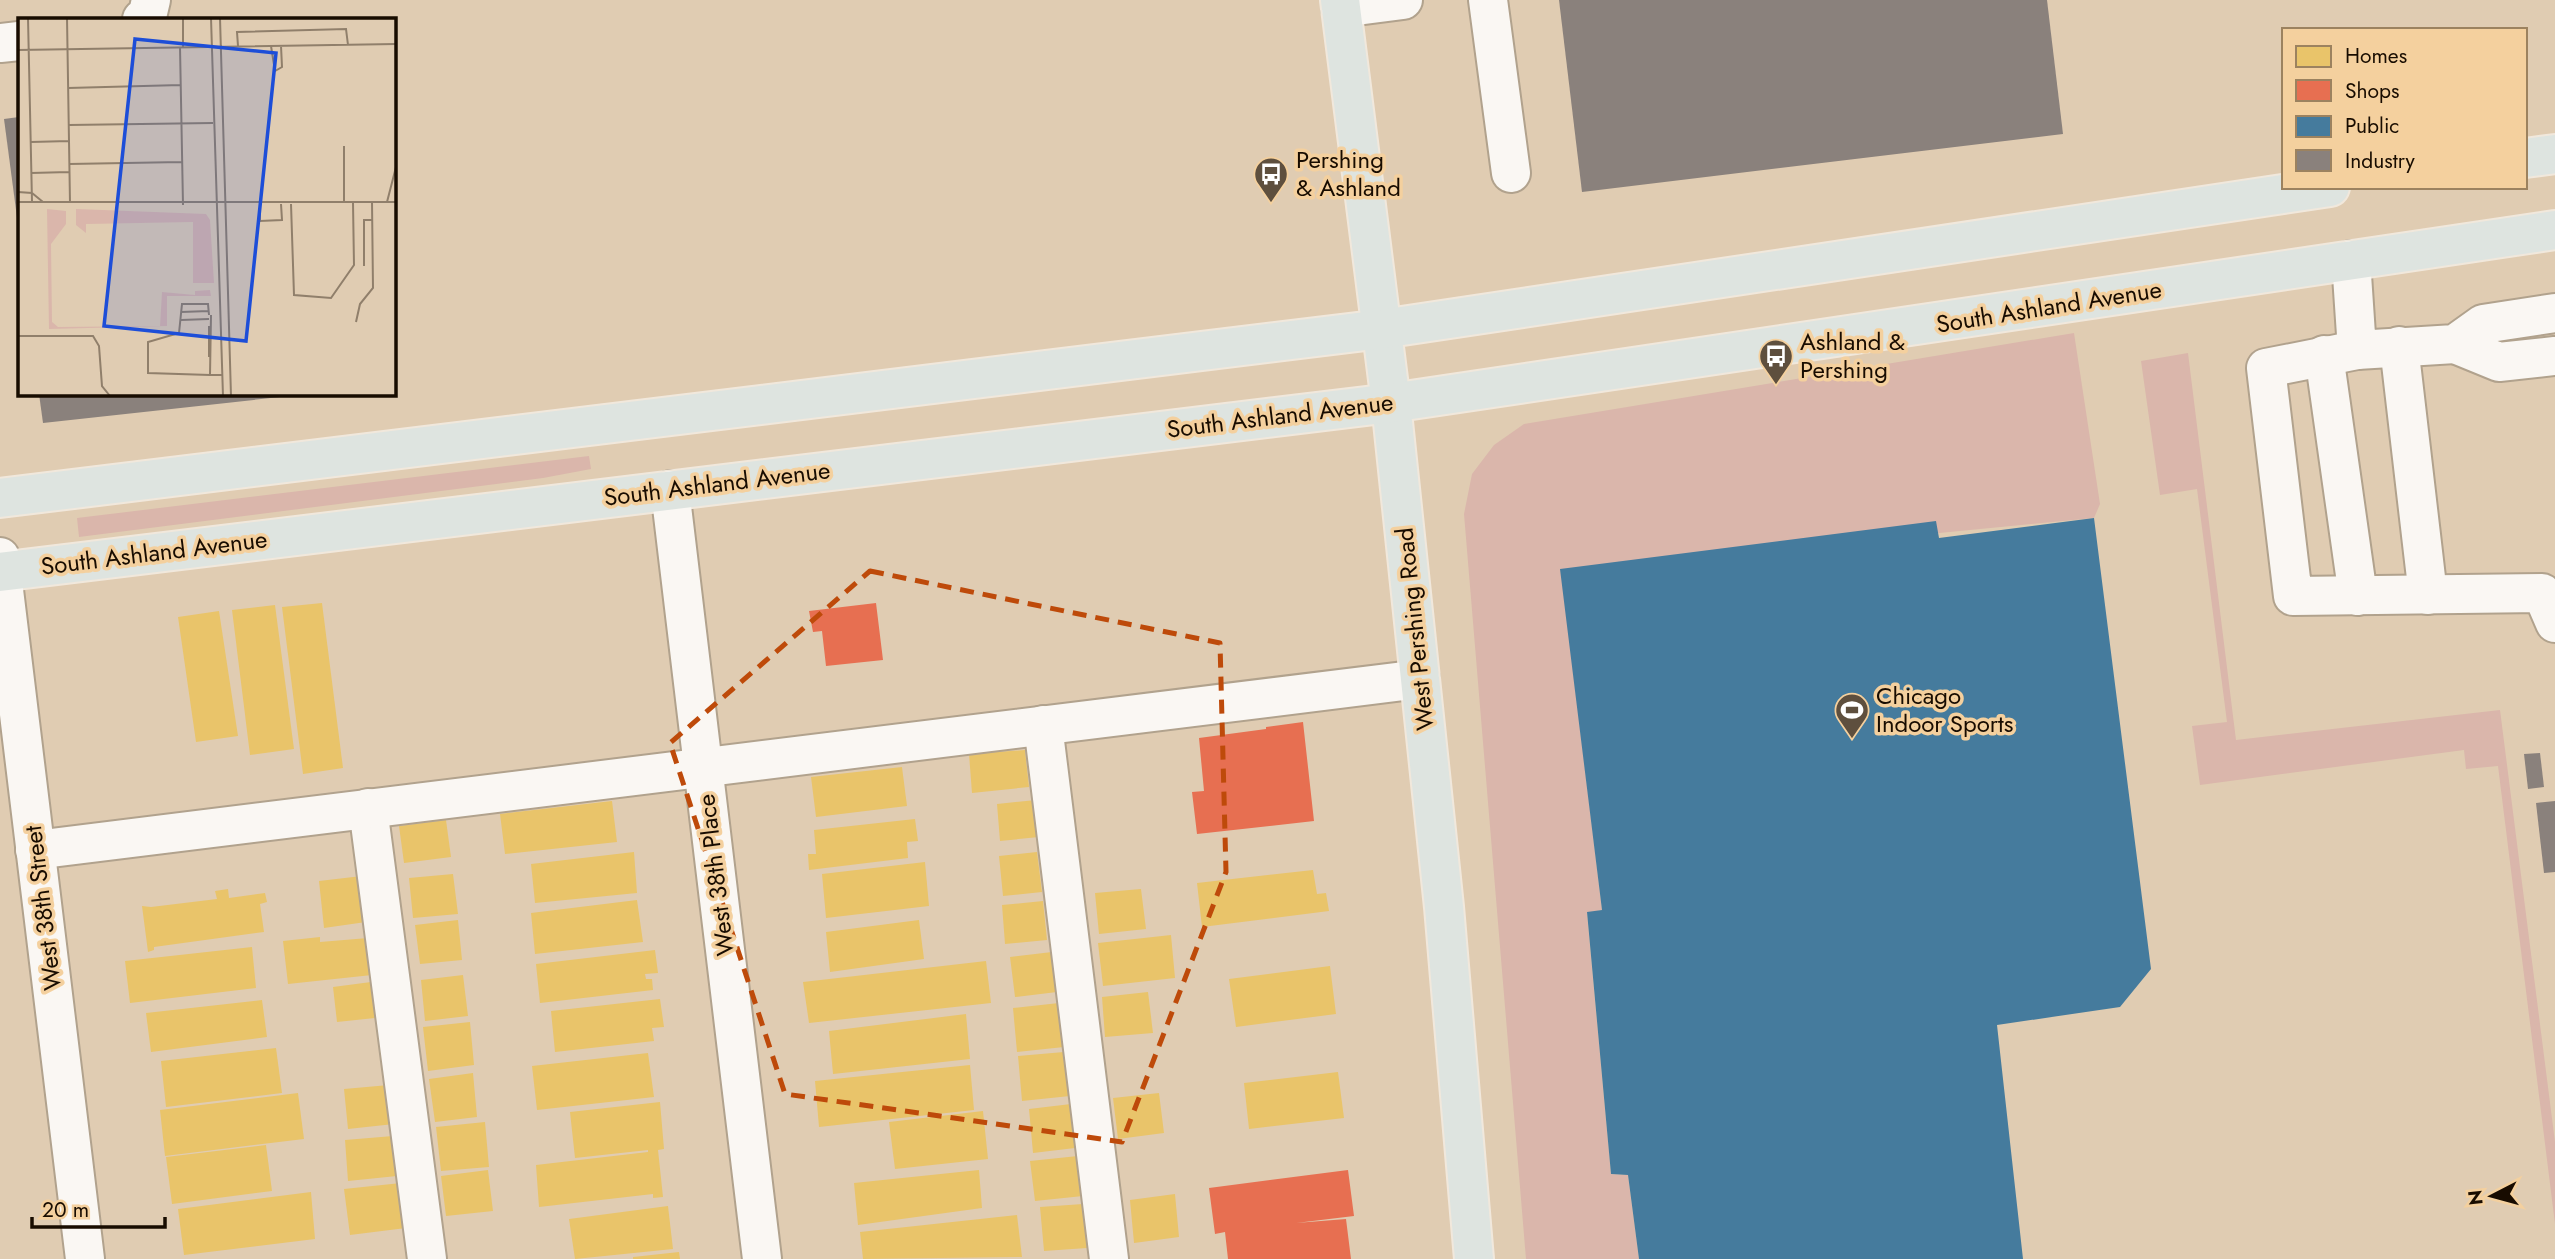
<svg xmlns="http://www.w3.org/2000/svg" width="2555" height="1259" viewBox="0 0 2555 1259" font-family="Jost,sans-serif">
  <style>
    .green { fill: #dab6ab }
    .homes { fill: #e9c46a }
    .shops { fill: #e76f51 }
    .public { fill: #457b9d }
    .industry { fill: #8a817c }
    .lines { fill: none; stroke-linecap: round; stroke-linejoin: round }
    .minor-casing { stroke: #b1a28d; stroke-width: 42 }
    .major-casing { stroke: #f1e8dc; stroke-width: 42 }
    .minor { stroke: #faf7f3; stroke-width: 38 }
    .major { stroke: #dee4e0; stroke-width: 38 }
    .marked { fill: none; stroke: #be4a0a; stroke-width: 5; stroke-dasharray: 14 9; stroke-linejoin: round }
    .labels { text-anchor: middle; stroke-width: 7; stroke-linejoin: round; paint-order: stroke }
    .poi-label { font-size: 24px; fill: #180c00; stroke: #f4d09e; text-anchor: start }
    .street-label { font-size: 24px; fill: #180c00; stroke: #f4d09e }
    .inset-road { fill: none; stroke: #907f6b; stroke-width: 2 }
    .view { fill: #1d4ed8; fill-opacity: 0.15; stroke: #1d4ed8; stroke-width: 3.5 }
    .inset-edge { fill: none; stroke: #180c00; stroke-width: 3.5 }
  </style>
  <rect width="100%" height="100%" fill="#e0ccb2"/>
  <!-- green -->
  <g class="green">
    <polygon points="2074,333 2100,504 2094,518 1561,570 1602,910 1587,913 1611,1174 1628,1175 1639,1259 1526,1259 1464,514 1472,474 1494,445 1524,424"/>
    <polygon points="2188,353 2236,740 2500,710 2555,1142 2555,1224 2498,766 2466,769 2464,750 2200,785 2192,726 2227,722 2197,489 2160,495 2141,361"/>
    <polygon points="589,456 591,469 543,478 79,537 77,518"/>
  </g>
  <!-- homes -->
  <g class="homes">
    <polygon points="322,603 343,768 303,774 282,607"/>
    <polygon points="275,605 294,749 250,755 232,610"/>
    <polygon points="219,611 238,736 196,742 178,617"/>
    <polygon points="1025,750 1029,787 972,793 969,754"/>
    <polygon points="902,767 907,806 816,817 811,777"/>
    <polygon points="1036,800 1039,837 1000,841 997,804"/>
    <polygon points="612,801 617,842 505,854 500,814"/>
    <polygon points="915,819 918,841 907,842 908,858 809,870 808,854 816,854 814,830"/>
    <polygon points="446,820 451,857 404,863 399,826"/>
    <polygon points="634,852 637,893 535,903 531,864"/>
    <polygon points="1037,852 1042,892 1003,896 999,856"/>
    <polygon points="925,862 929,906 826,918 822,874"/>
    <polygon points="1313,870 1317,894 1326,893 1329,911 1202,927 1197,883"/>
    <polygon points="453,874 458,914 413,918 409,878"/>
    <polygon points="362,876 366,922 324,928 319,881"/>
    <polygon points="228,889 229,898 265,893 267,902 260,904 264,932 154,947 154,950 148,952 142,906 151,907 217,899 215,891"/>
    <polygon points="1141,889 1146,929 1099,934 1095,893"/>
    <polygon points="637,900 643,942 535,954 531,913"/>
    <polygon points="1043,901 1047,940 1005,944 1002,905"/>
    <polygon points="458,920 462,960 420,964 415,925"/>
    <polygon points="919,920 924,959 830,972 826,932"/>
    <polygon points="1171,935 1175,978 1103,986 1098,943"/>
    <polygon points="320,937 320,942 368,938 372,975 288,984 283,941"/>
    <polygon points="252,947 256,988 130,1003 125,961"/>
    <polygon points="655,950 658,973 645,974 646,979 652,979 653,990 540,1003 536,964"/>
    <polygon points="1052,952 1057,992 1015,997 1010,957"/>
    <polygon points="986,961 991,1003 809,1023 803,982"/>
    <polygon points="1330,966 1336,1014 1236,1027 1229,979"/>
    <polygon points="463,975 468,1016 425,1021 421,980"/>
    <polygon points="371,982 375,1018 337,1022 333,987"/>
    <polygon points="1148,992 1153,1033 1105,1037 1102,997"/>
    <polygon points="660,999 664,1027 652,1028 654,1041 555,1052 551,1011"/>
    <polygon points="262,1000 267,1037 151,1052 146,1013"/>
    <polygon points="1059,1003 1064,1047 1017,1052 1013,1008"/>
    <polygon points="966,1014 970,1059 833,1074 829,1031"/>
    <polygon points="470,1022 474,1065 428,1071 423,1027"/>
    <polygon points="276,1048 282,1093 166,1107 161,1061"/>
    <polygon points="1064,1052 1070,1096 1022,1101 1018,1056"/>
    <polygon points="648,1053 654,1097 537,1110 532,1066"/>
    <polygon points="970,1065 974,1110 819,1127 815,1081"/>
    <polygon points="1338,1072 1344,1118 1249,1129 1244,1083"/>
    <polygon points="473,1073 477,1117 435,1122 429,1079"/>
    <polygon points="389,1085 394,1124 348,1129 344,1089"/>
    <polygon points="298,1093 304,1139 165,1156 160,1110"/>
    <polygon points="1159,1093 1164,1133 1118,1139 1113,1098"/>
    <polygon points="660,1102 664,1149 658,1150 663,1197 653,1198 653,1194 539,1207 536,1165 648,1152 648,1150 575,1158 570,1112"/>
    <polygon points="1071,1104 1075,1148 1033,1153 1029,1109"/>
    <polygon points="983,1111 988,1159 895,1169 889,1122"/>
    <polygon points="485,1122 489,1167 441,1171 436,1127"/>
    <polygon points="393,1136 397,1176 348,1181 345,1140"/>
    <polygon points="266,1145 272,1191 172,1204 166,1157"/>
    <polygon points="1078,1156 1083,1196 1035,1201 1030,1161"/>
    <polygon points="488,1170 493,1211 446,1216 441,1176"/>
    <polygon points="979,1170 982,1208 858,1225 854,1183"/>
    <polygon points="401,1183 406,1228 350,1235 344,1189"/>
    <polygon points="311,1192 315,1239 184,1255 178,1209"/>
    <polygon points="1175,1194 1179,1237 1134,1243 1130,1200"/>
    <polygon points="1083,1204 1087,1248 1044,1251 1040,1207"/>
    <polygon points="668,1206 673,1249 575,1259 569,1219"/>
    <polygon points="1017,1215 1022,1257 863,1259 860,1232"/>
    <polygon points="679,1252 680,1259 633,1259 633,1257"/>
  </g>
  <!-- shops -->
  <g class="shops">
    <polygon points="876,603 883,660 826,666 822,631 813,632 809,611"/>
    <polygon points="1303,722 1314,821 1197,834 1192,792 1204,791 1199,738 1266,729 1266,727"/>
    <polygon points="1348,1170 1354,1216 1296,1223 1346,1219 1351,1259 1228,1259 1225,1232 1215,1234 1209,1188"/>
  </g>
  <!-- public -->
  <polygon class="public" points="2094,518 2151,969 2120,1007 1997,1025 2023,1259 1639,1259 1628,1175 1611,1174 1587,912 1602,910 1560,569 1936,521 1939,538"/>
  <!-- industry -->
  <g class="industry">
    <polygon points="1559,0 2047,0 2063,134 1582,192"/>
    <polygon points="19,117 19,225 18,225 4,119"/>
    <polygon points="39,394 280,394 280,397 43,423"/>
    <polygon points="2540,753 2544,787 2528,789 2524,754"/>
    <polygon points="2555,801 2555,872 2544,873 2536,803"/>
  </g>
  <g class="lines">
    <!-- minor casing -->
    <g class="minor-casing">
      <g id="minor">
        <polyline points="1488,0 1511,173"/>
        <polyline points="1341,8 1403,0"/>
        <polyline points="142,19 147,17 151,0"/>
        <polyline points="0,43 19,41"/>
        <polyline points="2351,260 2357,350 2455,344 2483,324 2555,313"/>
        <polyline points="2455,344 2499,362 2555,356"/>
        <polyline points="2399,346 2428,595"/>
        <polyline points="2357,350 2266,368 2293,596 2542,593 2555,623"/>
        <polyline points="2324,355 2358,596"/>
        <polyline points="670,490 762,1259"/>
        <polyline points="0,557 85,1259"/>
        <polyline points="1043,725 1109,1259"/>
        <polyline points="368,808 427,1259"/>
        <polyline points="35,850 1420,679"/>
      </g>
    </g>
    <!-- major casing -->
    <g class="major-casing">
      <g id="major">
        <polyline points="1340,0 1391,403 1444,907 1474,1259"/>
        <polyline points="2525,158 2555,154"/>
        <polyline points="0,498 1382,329 2330,187"/>
        <polyline points="0,572 1391,403 2555,230"/>
      </g>
    </g>
    <!-- minor -->
    <use href="#minor" class="minor"/>
    <!-- major -->
    <use href="#major" class="major"/>
  </g>
  <!-- marked area -->
  <path class="marked" d="M870,571L1220,643L1226,872L1122,1142L785,1094L670,743Z"/>
  <!-- icons -->
  <defs>
    <g id="bus-pin" transform="scale(1.75)"><path d="M0 17L-7.5 6A9.5 9.5 0 1 1 7.5 6Z" fill="#5e4f3e" stroke="#f4d09e"/><path d="M-5-6H5V4H4V6H2V4H-2V6H-4V4H-5ZM-3.5-4V0h7V-4ZM-3.5 1.2v1.5H-2V1.2ZM2 1.2v1.5H3.5V1.2Z" fill="#fff"/></g>
    <g id="stadium-pin" transform="scale(1.75)"><path d="M0 17L-7.5 6A9.5 9.5 0 1 1 7.5 6Z" fill="#5e4f3e" stroke="#f4d09e"/><path d="M0-5a6.5 5 0 1 0 0 10a6.5 5 0 1 0 0-10ZM-3.5-1.8h7v3.6h-7Z" fill="#fff"/></g>
  </defs>
  <g fill-rule="evenodd">
    <use href="#bus-pin" x="1271" y="174"/>
    <use href="#bus-pin" x="1776" y="356"/>
    <use href="#stadium-pin" x="1852" y="710"/>
  </g>
  <g class="labels">
    <!-- poi labels -->
    <g class="poi-label">
      <text x="1296" y="168">Pershing<tspan x="1296" dy="28">&amp; Ashland</tspan></text>
      <text x="1800" y="350">Ashland &amp;<tspan x="1800" dy="28">Pershing</tspan></text>
      <text x="1876" y="704">Chicago<tspan x="1876" dy="28">Indoor Sports</tspan></text>
    </g>
    <!-- street labels -->
    <g class="street-label">
      <text transform="translate(2049 307) rotate(-9)" y="8">South Ashland Avenue</text>
      <text transform="translate(1280 416) rotate(-7)" y="8">South Ashland Avenue</text>
      <text transform="translate(717 484) rotate(-7)" y="8">South Ashland Avenue</text>
      <text transform="translate(154 553) rotate(-7)" y="8">South Ashland Avenue</text>
      <text transform="translate(1415 629) rotate(-96)" y="8">West Pershing Road</text>
      <text transform="translate(716 875) rotate(-97)" y="8">West 38th Place</text>
      <text transform="translate(43 908) rotate(-97)" y="8">West 38th Street</text>
    </g>
  </g>
  <!-- overview -->
  <g transform="translate(18 18)">
    <rect width="378" height="378" fill="#e0ccb2"/>
    <path d="M29,191L48,193V206L33,226L34,304L40,309L142,308L144,274L177,277V273L192,272L193,278H149V308L31,311ZM58,191L188,196L192,202L196,265H175V204L68,206V215L58,207Z" fill="#dab6ab"/>
    <path class="inset-road" d="M10,0L14,184M49,0L52,185M165,0V29M193,0L205,378M202,0L213,378M220,28L219,14L328,11L330,27M253,28L257,53L264,49L263,28M162,29L165,187M0,32L378,26M50,70L163,67M51,107L195,105M13,124L51,123M51,146L164,144M13,155L51,154M0,174L14,175L25,184M0,184H378M369,184L378,149M326,185V128M242,186V203L264,202L263,186M273,186L276,277L313,280L336,247L335,185M346,248V202H354M163,294L191,293M191,297L190,286H164L161,315L130,324V355L192,357M193,297L192,357H204M163,302L191,301M338,304L342,286L355,270L354,184M191,308V339M0,318H75L81,328L84,368L92,378"/>
    <path class="view" d="M117,21L258,35L228,323L86,308Z"/>
    <rect width="378" height="378" class="inset-edge"/>
  </g>
  <!-- legend -->
  <rect x="2282" y="28" width="245" height="161" fill="#f4d09e" stroke="#9c825f" stroke-width="2"/>
  <rect x="2296" y="46" width="35" height="21" fill="#e9c46a" stroke="#9c825f" stroke-width="2"/>
  <text x="2345" y="63" font-size="21" fill="#180c00">Homes</text>
  <rect x="2296" y="80" width="35" height="21" fill="#e76f51" stroke="#9c825f" stroke-width="2"/>
  <text x="2345" y="98" font-size="21" fill="#180c00">Shops</text>
  <rect x="2296" y="116" width="35" height="21" fill="#457b9d" stroke="#9c825f" stroke-width="2"/>
  <text x="2345" y="133" font-size="21" fill="#180c00">Public</text>
  <rect x="2296" y="150" width="35" height="21" fill="#8a817c" stroke="#9c825f" stroke-width="2"/>
  <text x="2345" y="168" font-size="21" fill="#180c00">Industry</text>
  <!-- north arrow -->
  <g transform="translate(2492 1196) rotate(264)" stroke="#f4d09e" stroke-width="5" paint-order="stroke">
  <path d="M0-5L12 26L0 18L-12 26Z" fill="#180c00"/>
  <text y="-10" font-size="19" font-weight="bold" text-anchor="middle" fill="#180c00">N</text>
  </g>
  <!-- scale -->
  <path d="M32 1217v10h133v-10" fill="none" stroke="#180c00" stroke-width="3.5"/>
  <text x="42" y="1217" font-size="21" fill="#180c00" stroke="#f4d09e" stroke-width="5" paint-order="stroke">20 m</text>
</svg>
